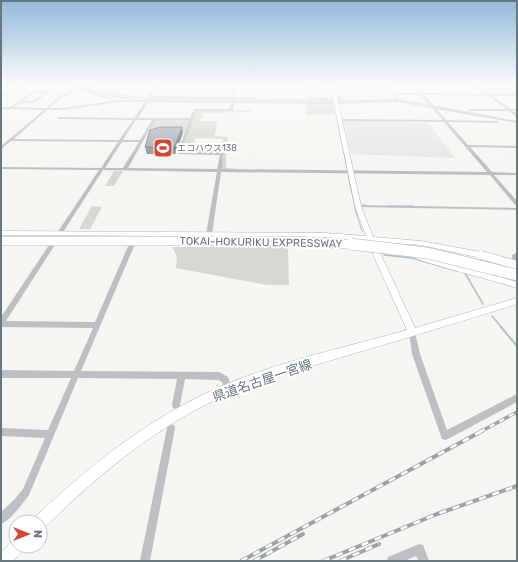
<svg xmlns="http://www.w3.org/2000/svg" width="518" height="562" viewBox="0 0 518 562" font-family="Rubik,'Noto Sans JP',sans-serif">
  <style>
    .built { fill: #e5e6e5 }
    .green { fill: #d5d9d1 }
    .water { fill: #b3c1c4 }
    .lines { fill: none; stroke-linecap: round; stroke-linejoin: round }
    .stream-far2 { stroke: #b3c1c4; stroke-width: 1 }
    .stream-far1 { stroke: #b3c1c4; stroke-width: 1.5 }
    .stream { stroke: #b3c1c4; stroke-width: 2 }
    .secondary-casing { stroke: #aeb4b8; stroke-width: 1 }
    .minor { fill: #bcc0c3; fill-rule: evenodd }
    .tertiary { fill: #bcc0c3; fill-rule: evenodd }
    .secondary { fill: #fff; fill-rule: evenodd }
    .rail-far1-casing { stroke: #9ca3a8; stroke-width: 3.5 }
    .rail-casing { stroke: #9ca3a8; stroke-width: 4 }
    .rail-far1 { stroke: #fff; stroke-width: 2; stroke-dasharray: 5.5; stroke-linecap: butt }
    .rail { stroke: #fff; stroke-width: 2.5; stroke-dasharray: 7; stroke-linecap: butt }
    .secondary-bridge-casing { stroke: #aeb4b8; stroke-width: 9; stroke-linecap: butt }
    .motorway-bridge-far1-casing { stroke: #b1b5b8; stroke-width: 10; stroke-linecap: butt }
    .motorway-bridge-casing { stroke: #b1b5b8; stroke-width: 12; stroke-linecap: butt }
    .secondary-bridge { stroke: #fff; stroke-width: 8 }
    .motorway-bridge-far1 { stroke: #fff; stroke-width: 9 }
    .motorway-bridge { stroke: #fff; stroke-width: 11 }
    .wall { fill: #8b9497 }
    .shaded-wall { fill: #71787b }
    .building { fill: #a2acb0; stroke: #71787b }
    .labels { text-anchor: middle; stroke-width: 4; stroke-linejoin: round; paint-order: stroke }
    .far-poi-label { font-size: 9px; fill: #667781; stroke: #fff; text-anchor: start }
    .street-label { font-size: 11px; fill: #667781; stroke: #fff }
    .near-street-label { font-size: 13px; fill: #667781; stroke: #fff }
  </style>
  <rect width="100%" height="100%" fill="#f5f5f1"/>
  <!-- built -->
  <g class="built">
    <polygon points="334,84 386,84 395,97 338,98"/>
    <polygon points="343,121 428,123 455,158 351,154"/>
  </g>
  <!-- green -->
  <g class="green">
    <polygon points="305,103 333,103 334,114 307,115"/>
    <polygon points="199,110 250,110 250,112 203,113 200,121 217,121 215,136 228,137 227,145 223,145 223,139 196,138 191,150 226,152 226,168 238,169 222,170 222,155 181,154 195,111"/>
    <polygon points="154,119 190,119 187,132 147,137"/>
    <polygon points="114,171 123,171 114,186 105,186"/>
    <polygon points="92,206 102,207 90,229 79,229"/>
    <polygon points="275,246 288,248 289,285 267,285 176,268 177,257 172,247"/>
  </g>
  <!-- water -->
  <path class="water" d="M75,84C86,84 94,90 101,93C112,96 124,97 136,98L349,100L396,99L395,97H397V99L517,120L396,100L340,102L123,99L90,92L91,91Z"/>
  <g class="lines">
    <!-- stream-far2 -->
    <g class="stream-far2">
      <polyline points="387,84 397,99"/>
      <polyline points="335,108 340,133"/>
      <polyline points="341,137 347,168"/>
      <polyline points="348,175 356,212 362,231"/>
      <polyline points="363,204 367,206"/>
      <polyline points="389,206 413,206"/>
    </g>
    <!-- stream-far1 -->
    <g class="stream-far1">
      <polyline points="384,255 412,258 457,271"/>
      <polyline points="465,273 483,304"/>
      <polyline points="492,316 502,328"/>
    </g>
    <!-- stream -->
    <polyline class="stream" points="501,327 517,346"/>
    <!-- secondary casing -->
    <g class="secondary-casing">
      <g id="secondary">
        <path d="M330,84H334L361,206L373,237L421,241L481,252L485,255L481,258L421,245L375,242L415,328L517,298V304C462,321 407,338 352,354C303,369 254,381 209,403C147,434 94,479 45,527L40,529V522H33L35,517C89,466 147,420 215,389C276,362 343,348 407,330L367,241L324,237L1,235V231L324,233L366,236L355,206Z"/>
        <path d="M414,252L517,282V288C482,277 446,269 411,257L410,255Z"/>
        <polygon points="16,539 16,546 24,546 22,551 13,561 1,561 1,553 12,541"/>
      </g>
    </g>
    <!-- minor -->
    <g class="minor">
      <polygon points="22,84 25,84 1,97 1,95"/>
      <path d="M69,84H72L80,87L85,85L84,84H91L90,85L109,92L142,97L141,98L108,94L88,86L83,88L95,93L115,99L114,100L93,95L80,89L61,98L49,108H64L117,100H146L157,84H159L151,96L232,97L234,84H236L234,97H255L256,98L255,99H234V101L336,102L398,100L430,106L421,95H395L394,94L395,93H420L412,84H414L423,93L517,94V96L424,95L434,106L517,121V123L436,109L446,120L498,121L499,122L497,123L448,122L468,145L517,146V148L470,147L492,172L517,173V175H494L517,201V205H515L490,175L221,172L212,234L209,236L206,234L217,172L103,170L6,321L95,322L129,244L132,242L134,243L135,244L81,371L219,372L228,377L232,390L231,393L228,394L225,393L222,382L218,380L185,379L180,405L179,408L176,409L173,408L172,405L177,379L78,378L29,495C22,504 11,520 1,524V512L14,500L23,489L45,438L1,436V428L48,430L71,378H1V370L74,371L93,328L1,327V317L99,170L1,169V167L101,168L118,142L11,141L1,149V146L44,110L12,109L10,110L1,109V107H10L31,93L42,90H48L49,92L35,103H20L14,107L46,108L59,96L78,88ZM45,92L33,101H23L33,94ZM151,97L152,98L231,99V101L149,100ZM117,102H145L134,118L59,117L57,118L59,119L133,120L119,140L14,139L47,110H64ZM148,102L231,103L230,109H194L190,118H138ZM398,102L432,108L443,120L340,119L338,120L340,121L444,122L487,172L222,169L223,153L181,152L196,111H231L233,110L234,103L336,104ZM136,120H152L140,140H123ZM155,120H190L177,153L179,154L220,155L217,169L128,168ZM122,142H139L123,168H105Z"/>
      <polygon points="308,97 341,98 342,99 341,100 307,99"/>
      <polygon points="470,109 517,109 517,111 469,111 468,110"/>
      <polygon points="356,205 517,208 517,210 358,207 356,206"/>
      <polygon points="515,253 517,253 517,286 514,286 513,284 512,255"/>
      <polygon points="412,329 414,330 415,332 420,354 447,430 517,394 517,402 448,439 445,440 442,439 412,354 409,332 410,330"/>
      <polygon points="171,424 174,425 175,428 150,561 140,561 167,428 168,425"/>
      <polygon points="419,544 423,545 429,561 419,561 416,556 404,561 387,561 388,557"/>
    </g>
    <!-- tertiary -->
    <polygon class="tertiary" points="473,84 477,84 517,114 517,117"/>
    <!-- secondary -->
    <use href="#secondary" class="secondary"/>
    <!-- rail-far1 casing -->
    <g class="rail-far1-casing">
      <polyline id="rail-far1" points="480,432 517,412"/>
    </g>
    <!-- rail casing -->
    <g class="rail-casing">
      <g id="rail">
        <polyline points="241,561 482,431"/>
        <polyline points="254,561 303,534"/>
        <polyline points="323,561 437,514 517,486"/>
        <polyline points="340,561 379,544"/>
      </g>
    </g>
    <!-- rail-far1 -->
    <use href="#rail-far1" class="rail-far1"/>
    <!-- rail -->
    <use href="#rail" class="rail"/>
    <!-- secondary-bridge casing -->
    <g class="secondary-bridge-casing">
      <polyline id="secondary-bridge" points="481,255 517,265"/>
    </g>
    <!-- motorway-bridge-far1 casing -->
    <g class="motorway-bridge-far1-casing">
      <polyline id="motorway-bridge-far1" points="1,241 291,241 363,245"/>
    </g>
    <!-- motorway-bridge casing -->
    <g class="motorway-bridge-casing">
      <polyline id="motorway-bridge" points="351,244 427,253 517,275"/>
    </g>
    <!-- secondary-bridge -->
    <use href="#secondary-bridge" class="secondary-bridge"/>
    <!-- motorway-bridge-far1 -->
    <use href="#motorway-bridge-far1" class="motorway-bridge-far1"/>
    <!-- motorway-bridge -->
    <use href="#motorway-bridge" class="motorway-bridge"/>
  </g>
  <!-- wall -->
  <g class="wall">
    <polygon points="307,84 317,84 317,88 308,88"/>
    <polygon points="182,127 183,133 175,154 147,154 145,147"/>
  </g>
  <!-- shaded-wall -->
  <polygon class="shaded-wall" points="182,127 183,133 175,154 174,148"/>
  <!-- building -->
  <polygon class="building" points="161,127 182,127 174,148 145,147 150,130"/>
  <!-- sky -->
  <linearGradient id="sky" x2="0" y2="1"><stop stop-color="#93b9da"/><stop offset="0.52" stop-color="#fafaf9"/><stop offset="1" stop-color="#fafaf9" stop-opacity="0"/></linearGradient>
  <rect width="518" height="162" fill="url(#sky)"/>
  <!-- icons -->
  <defs>
    <g id="stadium-square" transform="scale(1)"><rect x="-9" y="-9" width="18" height="18" rx="4" fill="#d8462f" stroke="#fff"/><path d="M0-5a6.5 5 0 1 0 0 10a6.5 5 0 1 0 0-10ZM-3.5-1.8h7v3.6h-7Z" fill="#fff"/></g>
  </defs>
  <g fill-rule="evenodd">
    <use href="#stadium-square" x="163" y="148"/>
  </g>
  <g class="labels">
    <!-- far-poi labels -->
    <g class="far-poi-label">
      <text x="177" y="151">エコハウス138</text>
    </g>
    <!-- street labels -->
    <g class="street-label">
      <text transform="translate(261 242) rotate(1)" y="4">TOKAI-HOKURIKU EXPRESSWAY</text>
    </g>
    <!-- near-street labels -->
    <g class="near-street-label">
      <text transform="translate(262 380) rotate(-19)" y="5">県道名古屋一宮線</text>
    </g>
  </g>
  <!-- border -->
  <rect width="518" height="562" fill="none" stroke="#667781" stroke-width="4"/>
  <!-- north arrow -->
  <g transform="translate(28 534) rotate(90)"><circle r="19" fill="#ffffff" stroke="#c2c9cd"/>
  <path d="M0-3L7 15L0 10L-7 15Z" fill="#d8462f"/>
  <text y="-6" font-size="11" font-weight="bold" text-anchor="middle" fill="#667781">N</text>
  </g>
</svg>
